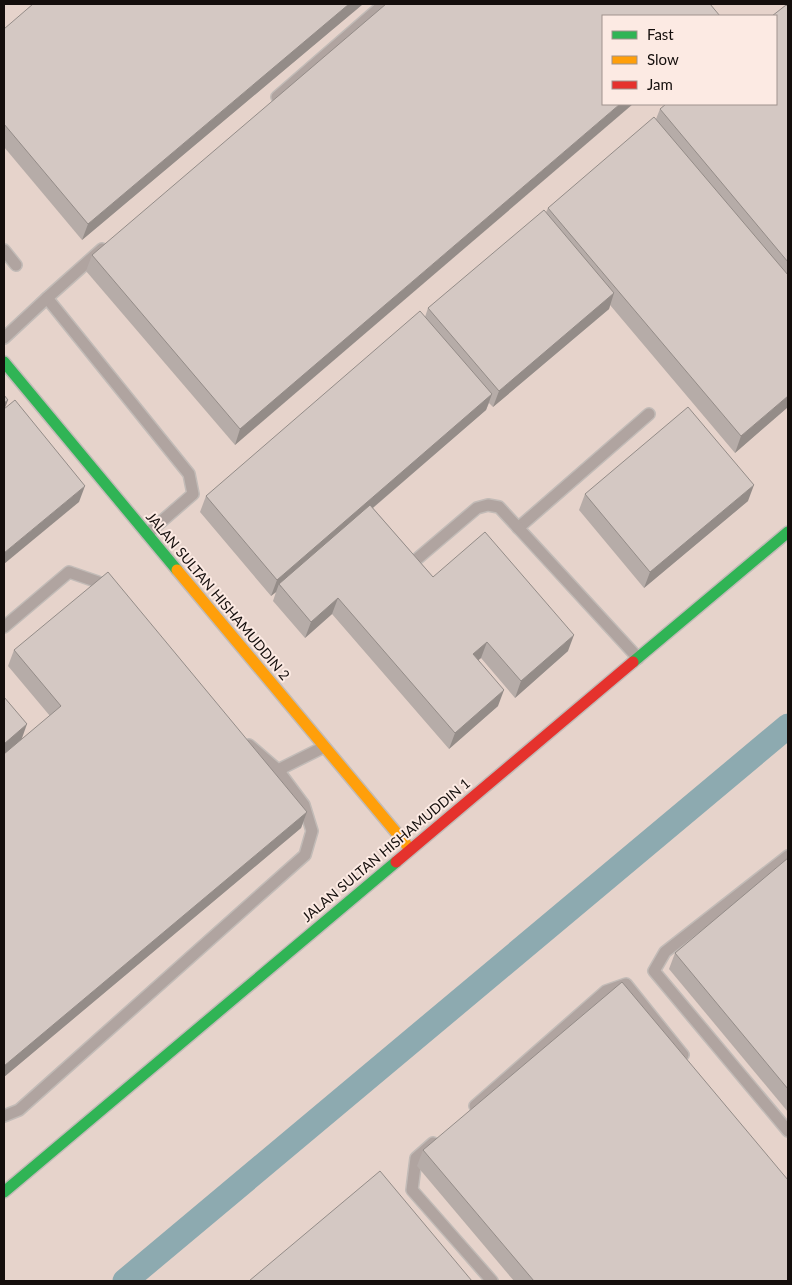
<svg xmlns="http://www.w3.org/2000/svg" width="792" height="1285" viewBox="0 0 792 1285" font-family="Lato,sans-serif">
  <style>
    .built { fill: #e6d3cb; fill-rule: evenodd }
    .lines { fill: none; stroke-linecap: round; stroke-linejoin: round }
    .canal { stroke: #8daab0; stroke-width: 25 }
    .lane-casing { stroke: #c2bbb7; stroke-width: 14 }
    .fast-casing { stroke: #c2bbb7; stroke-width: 14 }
    .slow-casing { stroke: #c2bbb7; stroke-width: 14 }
    .jam-casing { stroke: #c2bbb7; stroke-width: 14 }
    .lane { stroke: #b0a4a0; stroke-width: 11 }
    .fast { stroke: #30b455; stroke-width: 11 }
    .slow { stroke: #ff9f0a; stroke-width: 11 }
    .jam { stroke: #e5322d; stroke-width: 11 }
    .wall { fill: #b6aca8 }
    .shaded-wall { fill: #948c88 }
    .building { fill: #d4c8c3; stroke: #948c88 }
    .labels { text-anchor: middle; stroke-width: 4; stroke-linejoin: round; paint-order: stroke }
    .street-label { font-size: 14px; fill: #140e0c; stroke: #fceae3 }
  </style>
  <rect width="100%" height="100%" fill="#e9e0dc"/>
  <!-- built -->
  <path class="built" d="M4,4H788V1281H4ZM603,16H776V104H603Z"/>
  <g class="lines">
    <!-- canal -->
    <polyline class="canal" points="125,1281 788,726"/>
    <!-- lane casing -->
    <g class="lane-casing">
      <g id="lane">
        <polyline points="277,97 384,4"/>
        <polyline points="4,250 16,265"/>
        <polyline points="47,298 189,474 193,494 147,534"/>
        <polyline points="4,338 47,298 102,249"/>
        <polyline points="518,528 649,414"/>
        <polyline points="411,564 477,508 488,505 499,507 638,658"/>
        <polyline points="4,627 69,572 98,582 107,592"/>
        <polyline points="249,745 278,770 324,747"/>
        <polyline points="788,856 665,952 654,971 788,1131"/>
        <polyline points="475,1106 606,991 626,984 683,1055"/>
        <polyline points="4,1116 19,1110 305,855 312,831 304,805 278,770"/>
        <polyline points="433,1143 416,1158 412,1190 492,1281"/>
      </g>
    </g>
    <!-- fast casing -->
    <g class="fast-casing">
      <g id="fast">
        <polyline points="4,362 177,570"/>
        <polyline points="633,662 788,532"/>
        <polyline points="4,1192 396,862"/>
      </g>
    </g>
    <!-- slow casing -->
    <g class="slow-casing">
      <polyline id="slow" points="177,570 410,849"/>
    </g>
    <!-- jam casing -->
    <g class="jam-casing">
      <polyline id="jam" points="396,862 633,662"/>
    </g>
    <!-- lane -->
    <use href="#lane" class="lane"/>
    <!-- fast -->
    <use href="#fast" class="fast"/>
    <!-- slow -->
    <use href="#slow" class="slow"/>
    <!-- jam -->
    <use href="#jam" class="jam"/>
  </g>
  <!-- wall -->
  <g class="wall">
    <polygon points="363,4 82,240 4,147 4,29"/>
    <polygon points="710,4 235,445 86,271 92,255"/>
    <polygon points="788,7 788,407 735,453 610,305 609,309 493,407 489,403 486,410 373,508 433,577 568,651 515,698 481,658 478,660 498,706 449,749 332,614 305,638 273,601 276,592 271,596 200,512 206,496 425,317 428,308 546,212 548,208 656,119 660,109"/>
    <polygon points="585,494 748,501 644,588 579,510"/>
    <polygon points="14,650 307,812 301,828 4,1077 4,697 21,740 50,716 8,666"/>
    <polygon points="788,858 788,1112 669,969 675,953"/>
    <polygon points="423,1150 788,1281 514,1281 417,1166"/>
  </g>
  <!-- shaded-wall -->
  <g class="shaded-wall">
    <polygon points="349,4 363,4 82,240 88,224"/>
    <polygon points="620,104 633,104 235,445 240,429"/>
    <polygon points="614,293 609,309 493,407 499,391"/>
    <polygon points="492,394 486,410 281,587 279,584 276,592 271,596 277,580"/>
    <polygon points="788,396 788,407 735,453 741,436"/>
    <polygon points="8,400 4,411 4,403"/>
    <polygon points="754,485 748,501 644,588 650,572"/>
    <polygon points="85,486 79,502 4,564 4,553"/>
    <polygon points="338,598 332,614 305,638 311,622"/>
    <polygon points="574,635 568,651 515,698 521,681"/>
    <polygon points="487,642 481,658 467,670 473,654"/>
    <polygon points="504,690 498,706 449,749 455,733"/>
    <polygon points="27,724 21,741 4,755 4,744"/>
    <polygon points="307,812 301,828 4,1077 4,1066"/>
  </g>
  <!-- building -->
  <g class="building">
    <polygon points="33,4 349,4 88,224 4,124 4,29"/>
    <polygon points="386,4 710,4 720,16 603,16 603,104 620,104 240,429 92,255"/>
    <polygon points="786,5 788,7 788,262 660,109 666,104 776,104 776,16 772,16"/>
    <polygon points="654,117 788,275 788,396 741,436 548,208"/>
    <polygon points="544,210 614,293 499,391 428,308"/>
    <polygon points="420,311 492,394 277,580 206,496"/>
    <polygon points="4,395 8,400 4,403"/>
    <polygon points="15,400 85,486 4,553 4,409"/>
    <polygon points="688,407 754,485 650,572 585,494"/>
    <polygon points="370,505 433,577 485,532 574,635 521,681 487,642 473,654 504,690 455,733 338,598 311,622 279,584"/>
    <polygon points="108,572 307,812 4,1066 4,754 61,706 14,650"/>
    <polygon points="4,697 27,724 4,744"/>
    <polygon points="788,858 788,1089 675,953"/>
    <polygon points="622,982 788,1180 788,1281 534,1281 423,1150"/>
    <polygon points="380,1171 472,1281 249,1281"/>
  </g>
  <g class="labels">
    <!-- street labels -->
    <g class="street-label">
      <text transform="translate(218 596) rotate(50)" y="5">JALAN SULTAN HISHAMUDDIN 2</text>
      <text transform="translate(386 850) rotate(-40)" y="5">JALAN SULTAN HISHAMUDDIN 1</text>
    </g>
  </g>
  <!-- border -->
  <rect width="792" height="1285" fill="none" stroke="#140e0c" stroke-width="10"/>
  <!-- legend -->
  <rect x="602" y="15" width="175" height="90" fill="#fceae3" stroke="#9f928d"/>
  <rect x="612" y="31" width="25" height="8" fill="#30b455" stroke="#9f928d"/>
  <text x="647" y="40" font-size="15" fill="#140e0c">Fast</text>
  <rect x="612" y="56" width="25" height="8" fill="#ff9f0a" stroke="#9f928d"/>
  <text x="647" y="65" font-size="15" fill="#140e0c">Slow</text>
  <rect x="612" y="81" width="25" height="8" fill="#e5322d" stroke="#9f928d"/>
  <text x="647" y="90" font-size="15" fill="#140e0c">Jam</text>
</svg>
